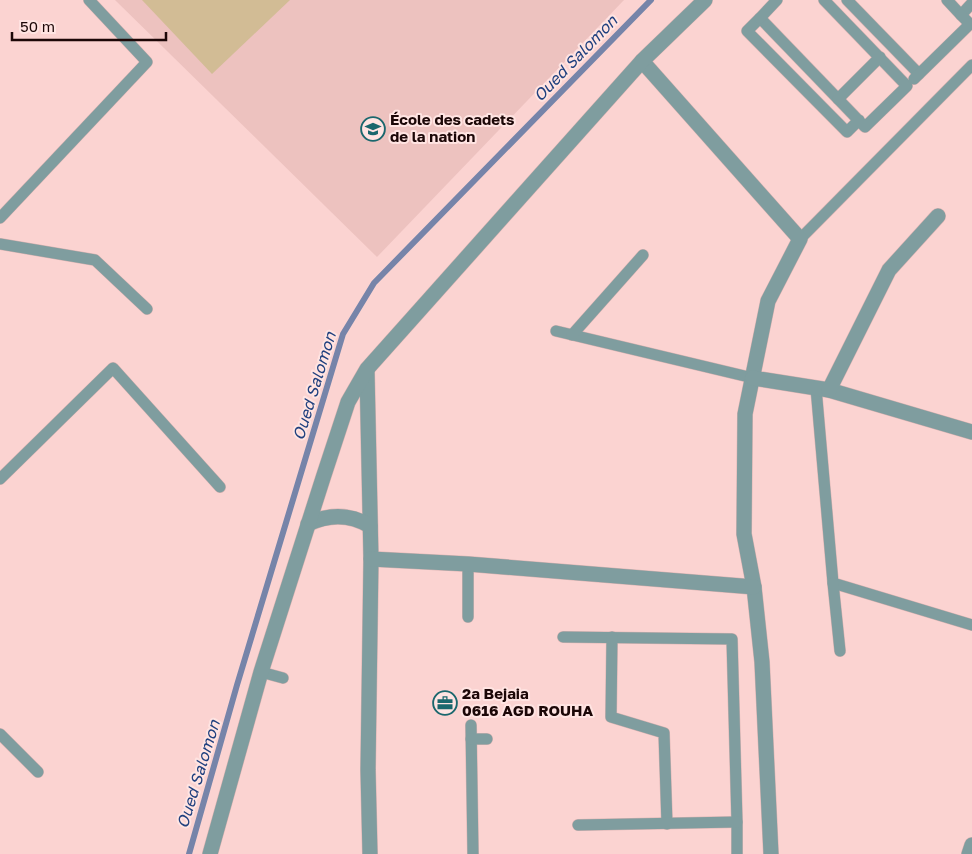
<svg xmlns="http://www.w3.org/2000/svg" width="972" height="854" viewBox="0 0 972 854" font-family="'Golos Text',sans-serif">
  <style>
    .built { fill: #edc2bf }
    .green { fill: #d2bc95 }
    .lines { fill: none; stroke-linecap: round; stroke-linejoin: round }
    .stream { stroke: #7684a9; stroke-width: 6 }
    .lane-casing { stroke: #d7b2b1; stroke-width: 12 }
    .street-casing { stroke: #d7b2b1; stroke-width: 16 }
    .lane { stroke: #7f9d9f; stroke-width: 11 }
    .street { stroke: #7f9d9f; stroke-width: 15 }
    .labels { text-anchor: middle; stroke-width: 4; stroke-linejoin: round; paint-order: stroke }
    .poi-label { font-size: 15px; font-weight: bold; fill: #1c0707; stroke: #ffe4e2; text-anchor: start }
    .water-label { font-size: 16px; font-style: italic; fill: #20407e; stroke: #ffe4e2 }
  </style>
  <rect width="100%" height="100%" fill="#fbd3d1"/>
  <!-- built -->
  <polygon class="built" points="115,0 624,0 377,257"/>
  <!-- green -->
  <polygon class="green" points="142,0 290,0 212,74"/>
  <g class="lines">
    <!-- stream -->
    <polyline class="stream" points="189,854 237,685 343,334 374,283 651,0"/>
    <!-- lane casing -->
    <g class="lane-casing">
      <g id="lane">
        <polyline points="824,0 907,86 865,127 760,18 747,31 847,132 859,120"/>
        <polyline points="847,0 919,74"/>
        <polyline points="947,0 961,15 972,3"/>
        <polyline points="760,18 777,0"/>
        <polyline points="914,79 970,24 961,15"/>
        <polyline points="838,99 880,57"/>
        <polyline points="0,218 147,62 89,0"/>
        <polyline points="800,239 972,65"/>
        <polyline points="0,244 95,260 147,309"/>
        <polyline points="556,331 753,378"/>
        <polyline points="572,335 643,255"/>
        <polyline points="816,388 833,583 972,625"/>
        <polyline points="0,479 113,368 220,487"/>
        <polyline points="468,564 468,617"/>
        <polyline points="833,583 840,651"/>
        <polyline points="563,637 732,639 737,822 737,854"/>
        <polyline points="612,637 611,717 664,733 667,824"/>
        <polyline points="261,672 283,678"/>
        <polyline points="471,725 473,854"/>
        <polyline points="0,734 38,772"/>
        <polyline points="471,739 487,739"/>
        <polyline points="578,825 737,822"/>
      </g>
    </g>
    <!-- street casing -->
    <g class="street-casing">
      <g id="street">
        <polyline points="642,61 800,239 768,301 745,414 744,534 754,587 762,662 771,854"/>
        <polyline points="367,371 371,559 368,770 370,854"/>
        <polyline points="753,378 829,390 972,432"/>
        <polyline points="829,390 889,270 938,216"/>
        <path d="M308,524C329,514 350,514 370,526"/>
        <polyline points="371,559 468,564 754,587"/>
        <polyline points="210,854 261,672 323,478 348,402 367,369 642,61 705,0"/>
        <polyline points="969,854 972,845"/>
      </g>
    </g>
    <!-- lane -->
    <use href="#lane" class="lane"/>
    <!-- street -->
    <use href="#street" class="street"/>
  </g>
  <!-- icons -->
  <defs>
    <g id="school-ring" transform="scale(1.25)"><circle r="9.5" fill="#ffe4e2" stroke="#1a676d" stroke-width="1.5"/><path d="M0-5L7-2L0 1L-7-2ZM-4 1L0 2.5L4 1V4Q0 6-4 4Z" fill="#1a676d"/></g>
    <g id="office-ring" transform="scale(1.25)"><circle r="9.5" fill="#ffe4e2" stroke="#1a676d" stroke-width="1.5"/><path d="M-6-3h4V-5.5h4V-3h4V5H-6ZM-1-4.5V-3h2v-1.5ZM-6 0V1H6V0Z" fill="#1a676d"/></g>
  </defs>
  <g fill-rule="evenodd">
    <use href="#school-ring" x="373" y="129"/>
    <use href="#office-ring" x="445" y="703"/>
  </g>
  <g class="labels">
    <!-- poi labels -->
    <g class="poi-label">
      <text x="390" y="125">École des cadets<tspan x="390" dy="17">de la nation</tspan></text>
      <text x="462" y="699">2a Bejaia<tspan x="462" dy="17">0616 AGD ROUHA</tspan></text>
    </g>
    <!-- water labels -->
    <g class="water-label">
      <text transform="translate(575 58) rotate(-46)" y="6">Oued Salomon</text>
      <text transform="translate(314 386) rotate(-73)" y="6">Oued Salomon</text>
      <text transform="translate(198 774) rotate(-73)" y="6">Oued Salomon</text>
    </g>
  </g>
  <!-- scale -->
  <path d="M12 32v8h154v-8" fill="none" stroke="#1c0707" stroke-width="2.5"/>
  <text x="20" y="32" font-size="15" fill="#1c0707" stroke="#ffe4e2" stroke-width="4" paint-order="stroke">50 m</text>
</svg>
